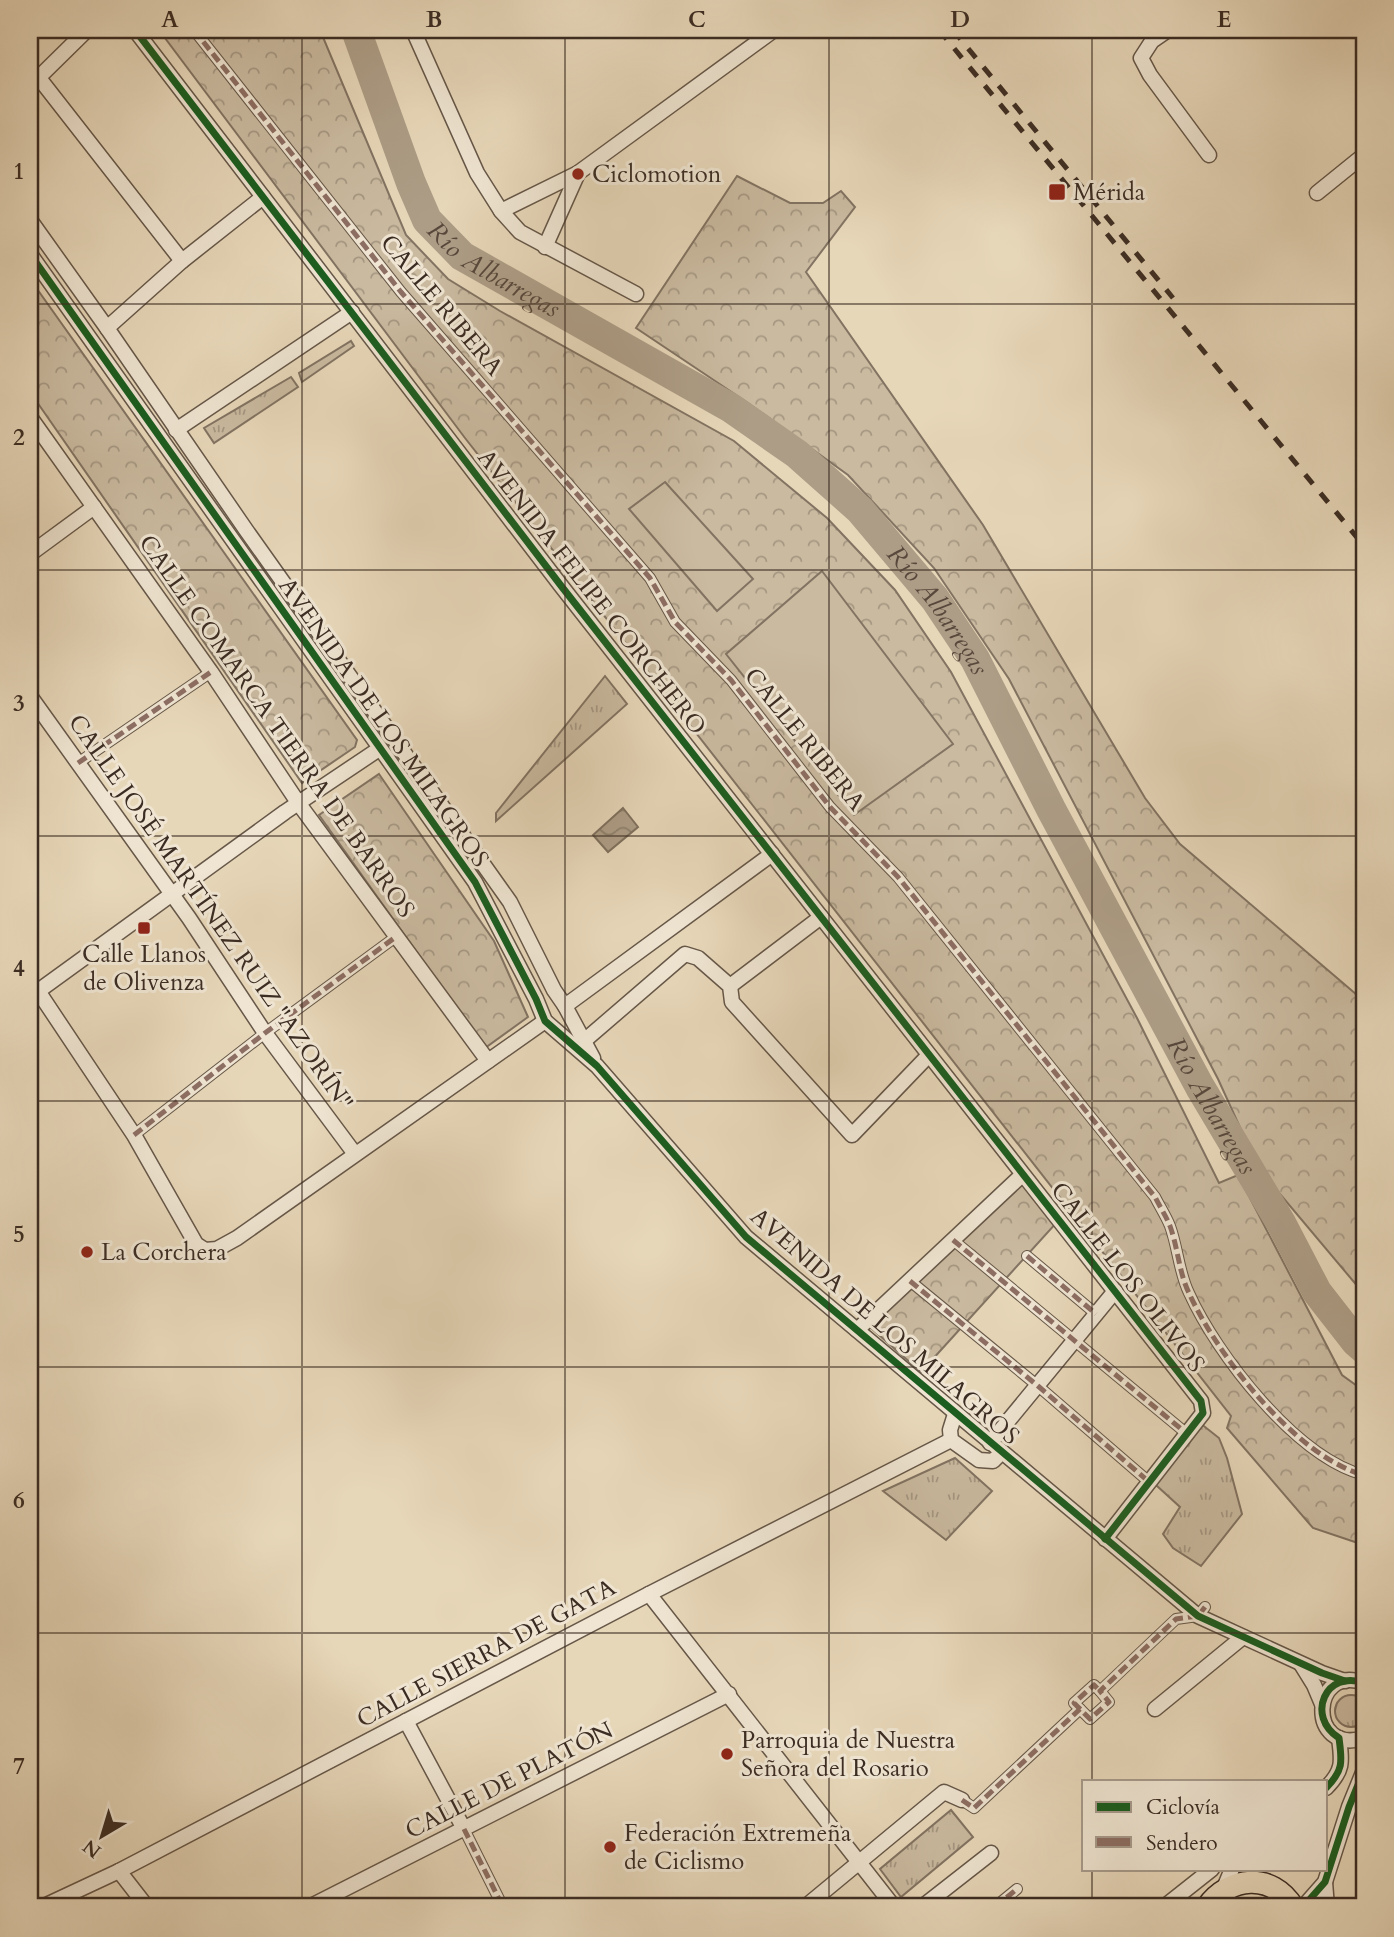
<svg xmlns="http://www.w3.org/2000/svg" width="1394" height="1937" viewBox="0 0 1394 1937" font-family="Cardo,serif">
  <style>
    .grass { fill: url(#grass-tufts); stroke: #827362; stroke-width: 2 }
    .forest { fill: url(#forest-crowns); stroke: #827362; stroke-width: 2 }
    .garden { fill: #cabaa0; stroke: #827362; stroke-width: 2 }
    .water { fill: url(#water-waves); stroke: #7f705e; stroke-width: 2 }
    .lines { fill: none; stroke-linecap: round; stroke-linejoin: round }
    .river { stroke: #ad9d86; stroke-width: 30 }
    .pedestrian-casing { stroke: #665748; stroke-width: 12 }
    .minor-casing { stroke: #665748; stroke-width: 17 }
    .primary-casing { stroke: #3b2c23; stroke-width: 24 }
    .pedestrian { stroke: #efe5d2; stroke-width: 10 }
    .minor { stroke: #efe5d2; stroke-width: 14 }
    .primary { stroke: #e7d7b9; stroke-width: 21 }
    .rail { stroke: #3b2c23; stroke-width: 5; stroke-dasharray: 12 12; stroke-linecap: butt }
    .quiet { stroke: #8d6e63; stroke-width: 5; stroke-dasharray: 10 5; stroke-linecap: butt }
    .cycleway-casing { stroke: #efe5d2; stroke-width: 11 }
    .cycleway { stroke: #1b5e20; stroke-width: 7 }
    .grid { fill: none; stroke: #3b2c23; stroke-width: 2; stroke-opacity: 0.55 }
    .poi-dot { fill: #8f2418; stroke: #efe5d2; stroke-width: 2.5 }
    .labels { text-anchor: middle; stroke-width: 6; stroke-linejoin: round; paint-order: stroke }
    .poi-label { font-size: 24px; fill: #3b2c23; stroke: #efe5d2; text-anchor: start }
    .street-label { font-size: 24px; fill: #3b2c23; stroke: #efe5d2 }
    .water-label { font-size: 26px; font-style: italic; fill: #58483c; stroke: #efe5d2 }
    .neatline { fill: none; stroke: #3b2c23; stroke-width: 2.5 }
    .grid-label { font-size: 23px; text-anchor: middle; font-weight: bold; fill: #3b2c23 }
  </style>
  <defs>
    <pattern id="grass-tufts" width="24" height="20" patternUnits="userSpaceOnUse" patternTransform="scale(1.75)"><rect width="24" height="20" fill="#cabaa0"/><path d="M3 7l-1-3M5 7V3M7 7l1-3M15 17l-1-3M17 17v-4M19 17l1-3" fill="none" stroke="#a59782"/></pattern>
    <pattern id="forest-crowns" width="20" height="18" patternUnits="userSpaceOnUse" patternTransform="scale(1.75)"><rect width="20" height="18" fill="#cabaa0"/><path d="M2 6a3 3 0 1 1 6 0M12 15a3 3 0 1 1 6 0" fill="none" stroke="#a59782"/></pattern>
    <pattern id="water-waves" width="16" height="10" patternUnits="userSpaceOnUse" patternTransform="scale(1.75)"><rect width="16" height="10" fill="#ad9d86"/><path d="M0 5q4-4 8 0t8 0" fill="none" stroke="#8e806d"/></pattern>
  </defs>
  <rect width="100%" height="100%" fill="#e7d7b9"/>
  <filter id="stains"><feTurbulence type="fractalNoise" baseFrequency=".00286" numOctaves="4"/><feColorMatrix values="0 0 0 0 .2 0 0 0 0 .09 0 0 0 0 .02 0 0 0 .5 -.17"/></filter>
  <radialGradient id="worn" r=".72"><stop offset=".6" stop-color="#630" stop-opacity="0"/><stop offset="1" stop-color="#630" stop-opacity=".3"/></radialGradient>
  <!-- grass -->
  <g class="grass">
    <polygon points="351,341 354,346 302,382 299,373"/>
    <polygon points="291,377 298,387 214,443 204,428"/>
    <polygon points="605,676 627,704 496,821 496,813"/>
    <polygon points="1200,1423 1219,1438 1227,1458 1242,1514 1201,1566 1173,1548 1163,1534 1180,1507 1156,1485"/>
    <polygon points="955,1458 992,1491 946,1540 883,1491"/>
    <circle cx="1351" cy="1711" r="16"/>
    <polygon points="951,1810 973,1837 901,1897 880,1869"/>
  </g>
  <!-- forest -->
  <g class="forest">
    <polygon points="159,30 320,30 406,235 448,279 500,311 734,441 827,518 895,590 951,672 1137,1018 1219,1183 1238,1175 1342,1375 1364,1391 1364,1545 1313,1528 1227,1428 1231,1416 465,438"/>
    <polygon points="737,176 790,203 823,203 841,191 855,207 806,272 983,525 1145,798 1180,844 1364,1001 1364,1294 1259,1169 1218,1079 1009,679 934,568 848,475 748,403 636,328"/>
    <polygon points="30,279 357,740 355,747 302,783 30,392"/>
    <polygon points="379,774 494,941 528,1017 485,1048 319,815"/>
    <polygon points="1022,1175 1058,1221 921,1372 862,1320"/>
  </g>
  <!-- garden -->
  <g class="garden">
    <polygon points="665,482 753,579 717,611 629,509"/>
    <polygon points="822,571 953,744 854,815 726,654"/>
  </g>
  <!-- water -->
  <polygon class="water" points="623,808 638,827 608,852 593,835"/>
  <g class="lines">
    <!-- river -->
    <path class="river" id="s1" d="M356,30L411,183L427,220L462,256L731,408L797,454L860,510L935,599L975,659L1051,809L1200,1087L1281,1223L1317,1292L1356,1342L1364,1349"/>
    <!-- pedestrian casing -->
    <g class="pedestrian-casing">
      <g id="pedestrian">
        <path d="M194,30L401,292L650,578L675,622L731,680L830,807L898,877L1155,1197C1160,1207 1166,1216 1170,1226C1178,1248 1179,1273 1189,1293C1217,1355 1296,1457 1364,1475"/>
        <polyline points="78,763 211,672"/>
        <polyline points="134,1135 265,1033 397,936"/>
        <polyline points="953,1240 1186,1433"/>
        <polyline points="1027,1256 1096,1314"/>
        <polyline points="910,1281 1038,1386 1148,1481"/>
        <polyline points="1080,1709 1074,1703 1094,1685 1100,1691"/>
        <polyline points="962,1800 974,1808 1080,1709 1090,1719 1109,1702 1100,1691 1176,1619 1198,1616 1205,1607"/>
        <polyline points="464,1829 503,1907"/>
        <polyline points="995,1907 1017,1889"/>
      </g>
    </g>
    <!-- minor casing -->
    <g class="minor-casing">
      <g id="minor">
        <polyline points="135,30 562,587 1201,1401 1203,1413 1105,1539"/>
        <polyline points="413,30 477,173 501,211 520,232 636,294"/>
        <polyline points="1168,30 1152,41 1141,58 1150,75 1209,155"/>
        <polyline points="39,78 182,261"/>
        <polyline points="30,86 87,30"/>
        <polyline points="1317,193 1364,155"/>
        <polyline points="501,211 578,173 774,30"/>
        <polyline points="30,220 107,328 246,530 510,902 554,990 565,1006 593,1058"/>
        <polyline points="545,247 578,173"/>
        <polyline points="30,254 475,882 536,999 545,1021 597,1066 746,1237 1198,1616 1322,1673 1345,1681"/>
        <polyline points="107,328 182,261 263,197"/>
        <polyline points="30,417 211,672 299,804 488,1061"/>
        <polyline points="176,430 352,312"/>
        <polyline points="30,554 94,507"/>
        <polyline points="30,696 189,918 265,1033 355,1154"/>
        <polyline points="730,986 821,917"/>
        <polyline points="38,991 134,1135 196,1244 205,1250 217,1249 237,1238 545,1021"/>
        <polyline points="30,997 285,812 379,749"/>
        <polyline points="565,1006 772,854"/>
        <polyline points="584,1041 685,954 698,958 730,986 732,1002 852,1135 928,1056"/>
        <polyline points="857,1330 1022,1175"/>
        <polyline points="955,1414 950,1430 951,1440 979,1460 993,1461 1002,1452"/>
        <polyline points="990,1443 1115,1291"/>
        <polyline points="649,1594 894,1907"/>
        <polyline points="1301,1664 1314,1685 1322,1704"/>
        <path d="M1364,1683C1310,1663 1307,1756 1364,1738"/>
        <polyline points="1155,1709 1243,1637"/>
        <polyline points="406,1721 464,1829"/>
        <path d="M1326,1788C1344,1770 1342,1761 1339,1738"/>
        <polyline points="119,1871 147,1907"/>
        <polyline points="1325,1882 1327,1907"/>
        <polyline points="1224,1888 1232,1869"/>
        <polyline points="42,1907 119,1871 649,1594 951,1440"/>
        <polyline points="309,1907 729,1694"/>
        <polyline points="805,1907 944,1792 962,1800"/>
        <polyline points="922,1907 991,1853"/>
        <polyline points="1164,1907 1212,1869"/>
        <polyline points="1303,1907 1325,1882 1349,1807 1364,1770"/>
      </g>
    </g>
    <!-- primary casing -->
    <g class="primary-casing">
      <path id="primary" d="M1207,1907C1229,1876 1272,1872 1293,1907"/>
    </g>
    <!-- pedestrian -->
    <use href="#pedestrian" class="pedestrian"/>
    <!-- minor -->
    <use href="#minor" class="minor"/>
    <!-- primary -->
    <use href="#primary" class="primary"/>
    <!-- rail -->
    <g class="rail">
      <polyline points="939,30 1364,546"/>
      <polyline points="953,30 1173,298"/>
    </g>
    <!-- quiet -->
    <g class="quiet">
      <path d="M194,30L401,292L650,578L675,622L731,680L830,807L898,877L1155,1197C1160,1207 1166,1216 1170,1226C1178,1248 1179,1273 1189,1293C1217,1355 1296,1457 1364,1475"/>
      <polyline points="78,763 211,672"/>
      <polyline points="134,1135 265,1033 397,936"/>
      <polyline points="953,1240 1186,1433"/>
      <polyline points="1027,1256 1096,1314"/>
      <polyline points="910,1281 1038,1386 1148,1481"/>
      <polyline points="1080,1709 1074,1703 1094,1685 1100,1691"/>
      <polyline points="962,1800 974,1808 1080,1709 1090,1719 1109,1702 1100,1691 1176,1619 1198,1616 1205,1607"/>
      <polyline points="464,1829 503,1907"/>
      <polyline points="995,1907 1017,1889"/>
    </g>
    <!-- cycleway casing -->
    <g class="cycleway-casing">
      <g id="cycleway">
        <polyline points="135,30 562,587 1201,1401 1203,1413 1105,1539"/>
        <polyline points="30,254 475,882 536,999 545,1021 597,1066 746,1237 1198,1616 1322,1673 1345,1681"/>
        <path d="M1326,1788C1344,1770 1342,1761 1339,1738C1305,1716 1326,1669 1364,1683"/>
        <polyline points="1303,1907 1325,1882 1349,1807 1364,1770"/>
      </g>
    </g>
    <!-- cycleway -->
    <use href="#cycleway" class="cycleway"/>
  </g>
  <!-- grid -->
  <path class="grid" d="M302,30V1907M565,30V1907M829,30V1907M1092,30V1781M30,304H1364M30,570H1364M30,836H1364M30,1101H1364M30,1367H1364M30,1633H1364M1092,1869V1907"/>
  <!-- markers -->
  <g class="poi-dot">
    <circle cx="578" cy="174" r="7"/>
    <rect x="1048" y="183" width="18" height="18" rx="3.5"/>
    <rect x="137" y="921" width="14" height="14" rx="3.5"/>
    <circle cx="87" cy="1252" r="7"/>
    <circle cx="727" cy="1754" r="7"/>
    <circle cx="610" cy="1847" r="7"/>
  </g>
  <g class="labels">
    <!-- poi labels -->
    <g class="poi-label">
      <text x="592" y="182">Ciclomotion</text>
      <text x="1073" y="200">Mérida</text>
      <text x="144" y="962" text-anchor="middle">Calle Llanos<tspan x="144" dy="28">de Olivenza</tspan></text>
      <text x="101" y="1260">La Corchera</text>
      <text x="741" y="1748">Parroquia de Nuestra<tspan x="741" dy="28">Señora del Rosario</tspan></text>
      <text x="624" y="1841">Federación Extremeña<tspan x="624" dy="28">de Ciclismo</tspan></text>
    </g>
    <!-- street labels -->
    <g class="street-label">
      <text transform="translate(442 305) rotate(50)" y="8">CALLE RIBERA</text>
      <text transform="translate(592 592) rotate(52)" y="8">AVENIDA FELIPE CORCHERO</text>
      <text transform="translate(384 722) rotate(55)" y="8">AVENIDA DE LOS MILAGROS</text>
      <text transform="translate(277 726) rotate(55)" y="8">CALLE COMARCA TIERRA DE BARROS</text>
      <text transform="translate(805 739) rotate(51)" y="8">CALLE RIBERA</text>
      <text transform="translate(211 912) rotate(55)" y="8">CALLE JOSÉ MARTÍNEZ RUIZ "AZORÍN"</text>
      <text transform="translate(1128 1277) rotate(52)" y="8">CALLE LOS OLIVOS</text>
      <text transform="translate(885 1326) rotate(41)" y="8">AVENIDA DE LOS MILAGROS</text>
      <text transform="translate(486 1653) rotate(-28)" y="8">CALLE SIERRA DE GATA</text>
      <text transform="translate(509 1780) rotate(-27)" y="8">CALLE DE PLATÓN</text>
    </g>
    <!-- water labels -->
    <g class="water-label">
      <text dy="9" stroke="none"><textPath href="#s1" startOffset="287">Río Albarregas</textPath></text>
      <text dy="9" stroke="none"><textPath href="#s1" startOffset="854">Río Albarregas</textPath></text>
      <text dy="9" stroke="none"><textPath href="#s1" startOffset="1421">Río Albarregas</textPath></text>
    </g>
  </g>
  <!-- margin -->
  <rect width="1394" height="1937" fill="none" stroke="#e7d7b9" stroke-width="77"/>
  <!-- legend -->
  <rect x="1082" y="1780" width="245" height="91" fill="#efe5d2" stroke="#a79b8c" stroke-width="2"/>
  <rect x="1096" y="1802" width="35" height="10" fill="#1b5e20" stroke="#a79b8c" stroke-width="2"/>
  <text x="1146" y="1814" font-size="21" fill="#3b2c23">Ciclovía</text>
  <rect x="1096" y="1837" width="35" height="10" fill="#8d6e63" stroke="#a79b8c" stroke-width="2"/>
  <text x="1146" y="1850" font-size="21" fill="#3b2c23">Sendero</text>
  <!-- north arrow -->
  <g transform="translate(102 1836) rotate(218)" stroke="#efe5d2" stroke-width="5" paint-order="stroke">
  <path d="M0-5L12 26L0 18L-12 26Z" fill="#3b2c23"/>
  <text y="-10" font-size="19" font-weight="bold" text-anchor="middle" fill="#3b2c23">N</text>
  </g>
  <rect x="38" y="38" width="1318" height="1860" class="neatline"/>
  <g class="grid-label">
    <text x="170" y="27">A</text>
    <text x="434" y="27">B</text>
    <text x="697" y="27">C</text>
    <text x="960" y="27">D</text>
    <text x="1224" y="27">E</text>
    <text x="19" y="179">1</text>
    <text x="19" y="445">2</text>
    <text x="19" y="711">3</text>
    <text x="19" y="976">4</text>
    <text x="19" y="1242">5</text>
    <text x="19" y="1508">6</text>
    <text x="19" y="1774">7</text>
  </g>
  <rect width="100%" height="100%" filter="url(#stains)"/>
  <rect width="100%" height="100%" fill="url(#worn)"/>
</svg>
